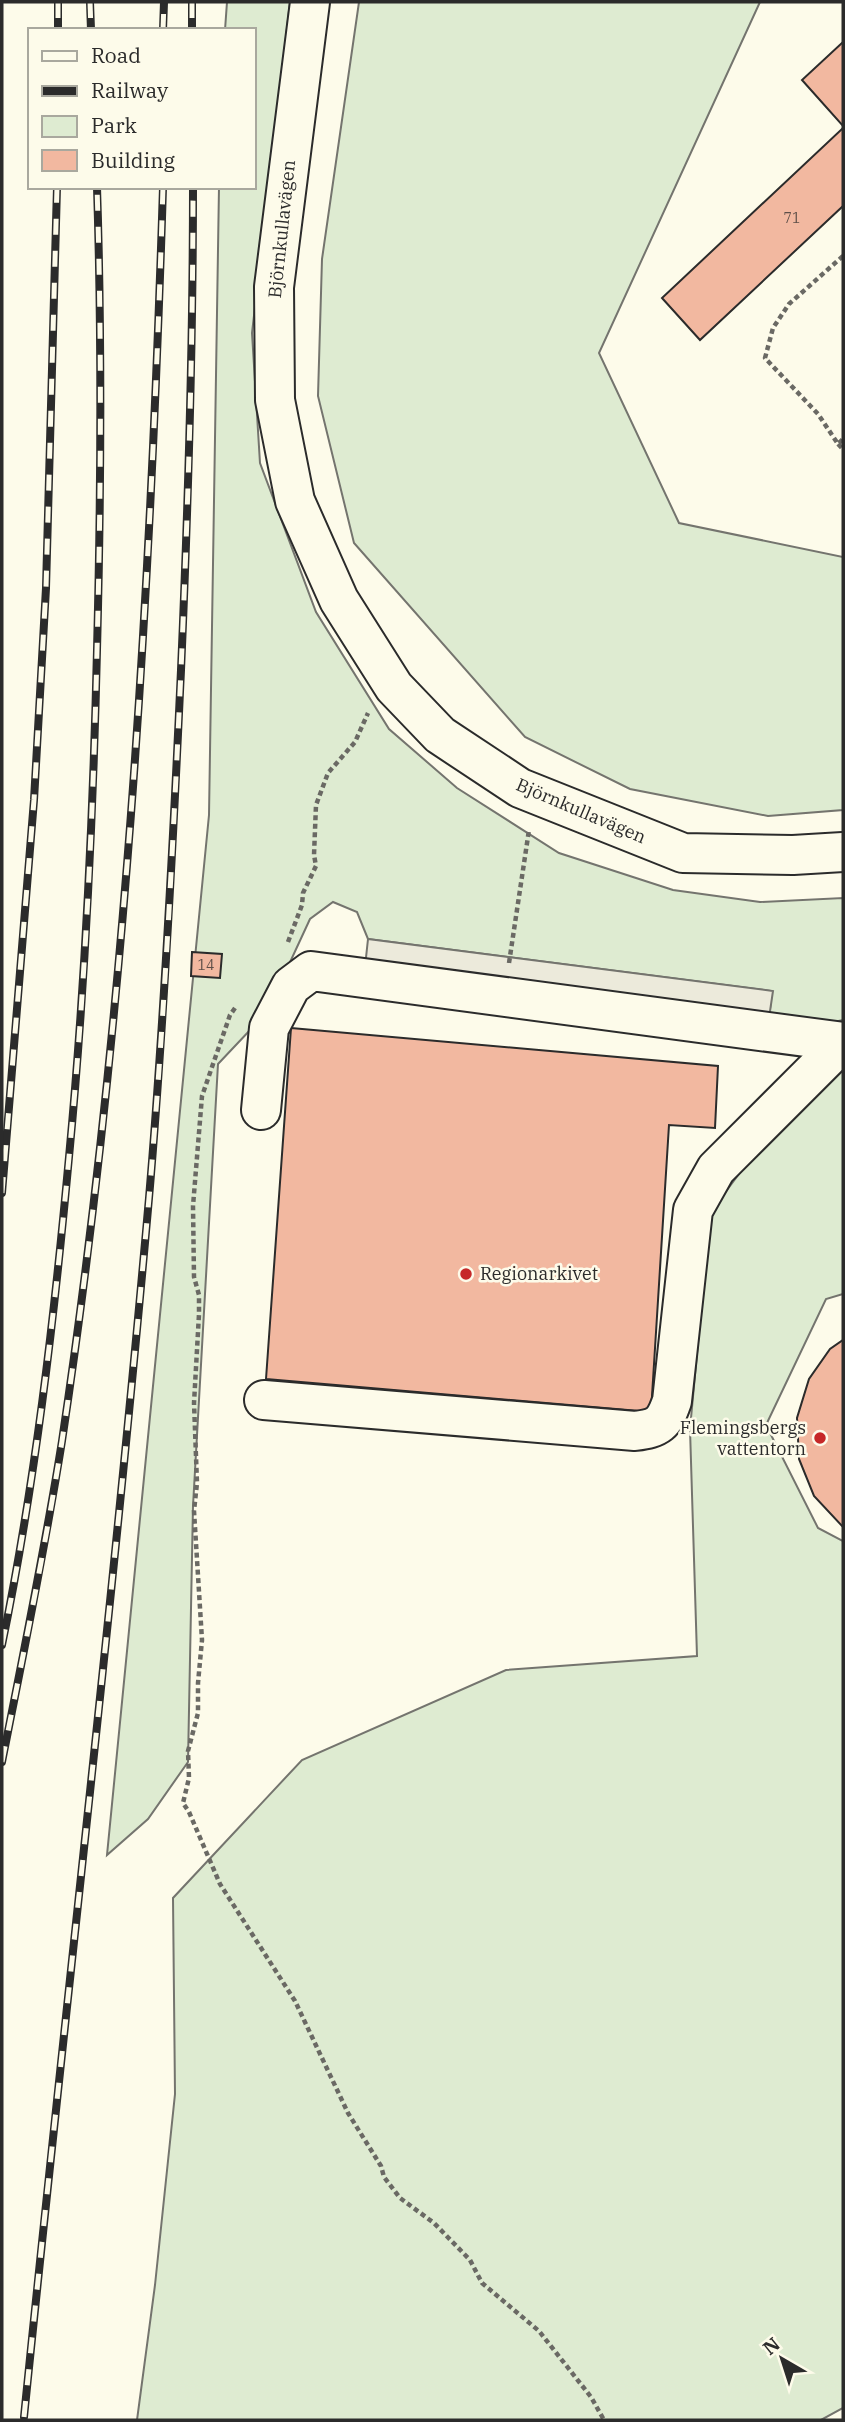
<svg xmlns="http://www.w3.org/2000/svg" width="845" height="2422" viewBox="0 0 845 2422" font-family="'IBM Plex Serif',serif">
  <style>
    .green { fill: #deebd1; stroke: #74746e; stroke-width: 2 }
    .parking { fill: #eceadb; stroke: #74746e; stroke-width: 2 }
    .building { fill: #f2b8a0; stroke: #2b2b2b; stroke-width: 2 }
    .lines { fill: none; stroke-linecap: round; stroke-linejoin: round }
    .minor-casing { stroke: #2b2b2b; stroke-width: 42 }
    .path { stroke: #6a6964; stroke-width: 4.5; stroke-dasharray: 5 3.5; stroke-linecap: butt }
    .minor { stroke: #fdfbea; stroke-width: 38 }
    .rail-casing { stroke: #2b2b2b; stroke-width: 8 }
    .rail { stroke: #fdfbea; stroke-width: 5; stroke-dasharray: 16; stroke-linecap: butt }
    .poi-dot { fill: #c62828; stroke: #fdfbea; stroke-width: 2.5 }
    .labels { text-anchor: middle; stroke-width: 5; stroke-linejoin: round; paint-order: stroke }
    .number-label { font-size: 14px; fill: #5d4e48 }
    .street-label { font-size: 18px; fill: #2b2b2b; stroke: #fdfbea }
    .poi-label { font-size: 18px; fill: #2b2b2b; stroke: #fdfbea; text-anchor: start }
  </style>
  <rect width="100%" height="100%" fill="#fdfbea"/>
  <!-- green -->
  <g class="green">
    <polygon points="227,2 290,2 252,333 260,463 316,612 389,729 457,788 559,853 673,890 760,902 843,898 843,1020 820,1025 769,1018 772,991 368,939 357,912 333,902 310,919 267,1012 218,1064 193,1506 188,1762 148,1819 107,1855 209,815 219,187 254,187 254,30 225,30"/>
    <polygon points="359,2 760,2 599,353 679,523 843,557 843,810 768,816 630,789 525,737 354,543 318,396 322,259"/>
    <polygon points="843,1062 843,1294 826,1299 766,1425 818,1528 843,1541 843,2408 821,2420 137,2420 155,2285 175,2094 173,1898 302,1760 506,1670 697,1656 690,1429 710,1213 764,1140"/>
  </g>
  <!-- parking -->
  <polygon class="parking" points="368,939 773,991 769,1018 365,967"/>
  <!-- building -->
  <g class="building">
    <polygon points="843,42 843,126 802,80"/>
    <polygon points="843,128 843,206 700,340 662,298"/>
    <polygon points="192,952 222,954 220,978 191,976"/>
    <polygon points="291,1028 718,1066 715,1128 669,1125 651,1412 266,1379"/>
    <polygon points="843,1340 843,1527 814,1496 799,1459 797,1418 809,1379 830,1349"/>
  </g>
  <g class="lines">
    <!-- minor casing -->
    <g class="minor-casing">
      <g id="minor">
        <polyline points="310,2 274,287 275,400 295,501 339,600 394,687 440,735 520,788 683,853 793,855 843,852"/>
        <polyline points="261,1110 269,1028 291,986 311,971 843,1042"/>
        <path d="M264,1400L635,1431C659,1428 664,1424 672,1401L693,1210L716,1169L842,1043"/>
      </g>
    </g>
    <!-- path -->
    <g class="path">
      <polyline points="843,256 789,304 773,328 765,358 818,414 838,444 843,439"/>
      <polyline points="838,444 843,449"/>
      <polyline points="288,942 302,905 303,893 316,866 314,855 316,805 328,773 355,742 368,713"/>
      <polyline points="509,963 529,830"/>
      <polyline points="235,1008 230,1015 202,1096 193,1206 194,1277 199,1295 199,1314 194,1403 197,1483 194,1511 202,1640 198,1683 198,1713 188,1751 189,1778 183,1803 189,1812 220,1884 295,2001 348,2113 381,2166 384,2177 400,2198 434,2223 470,2260 482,2283 539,2331 591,2397 604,2420"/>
    </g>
    <!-- minor -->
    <use href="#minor" class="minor"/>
    <!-- rail casing -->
    <g class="rail-casing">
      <g id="rail">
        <polyline points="58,2 58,30"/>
        <polyline points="90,2 91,30"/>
        <polyline points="192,2 192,30"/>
        <polyline points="163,30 164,2"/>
        <polyline points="2,1193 34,800 46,588 57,187"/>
        <path d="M2,1645C35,1484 54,1320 69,1157C85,988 93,820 97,650C101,496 102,341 97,187"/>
        <path d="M2,1762C23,1655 45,1549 62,1441C124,1026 150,606 163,187"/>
        <path d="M24,2417C65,2010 113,1605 149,1198C164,1022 173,846 181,670C188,509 193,349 193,187"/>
      </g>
    </g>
    <!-- rail -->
    <use href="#rail" class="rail"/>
  </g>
  <!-- markers -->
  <g class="poi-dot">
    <circle cx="466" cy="1274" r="7"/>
    <circle cx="820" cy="1438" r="7"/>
  </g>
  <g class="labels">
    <!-- number labels -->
    <g class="number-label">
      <text x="792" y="223">71</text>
      <text x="206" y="970">14</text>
    </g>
    <!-- street labels -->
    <g class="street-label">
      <text transform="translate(282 229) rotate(-84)" y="6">Björnkullavägen</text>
      <text transform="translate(581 811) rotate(23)" y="6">Björnkullavägen</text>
    </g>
    <!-- poi labels -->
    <g class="poi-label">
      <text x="480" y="1280">Regionarkivet</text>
      <text x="806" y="1434" text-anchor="end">Flemingsbergs<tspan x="806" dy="21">vattentorn</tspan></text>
    </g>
  </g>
  <!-- border -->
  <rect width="845" height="2422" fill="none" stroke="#2b2b2b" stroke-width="7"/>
  <!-- legend -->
  <rect x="28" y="28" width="228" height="161" fill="#fdfbea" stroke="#a9a89e" stroke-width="2"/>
  <rect x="42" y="51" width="35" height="10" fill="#fdfbea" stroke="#a9a89e" stroke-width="2"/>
  <text x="91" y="63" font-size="21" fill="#2b2b2b">Road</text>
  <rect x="42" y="86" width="35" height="10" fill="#2b2b2b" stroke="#a9a89e" stroke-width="2"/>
  <text x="91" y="98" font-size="21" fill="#2b2b2b">Railway</text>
  <rect x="42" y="116" width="35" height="21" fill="#deebd1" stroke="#a9a89e" stroke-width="2"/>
  <text x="91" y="133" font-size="21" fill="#2b2b2b">Park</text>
  <rect x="42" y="150" width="35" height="21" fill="#f2b8a0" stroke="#a9a89e" stroke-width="2"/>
  <text x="91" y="168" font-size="21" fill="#2b2b2b">Building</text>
  <!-- north arrow -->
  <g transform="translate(782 2359) rotate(321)" stroke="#fdfbea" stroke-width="5" paint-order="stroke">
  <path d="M0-5L12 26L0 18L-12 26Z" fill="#2b2b2b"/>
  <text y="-10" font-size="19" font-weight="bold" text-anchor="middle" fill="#2b2b2b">N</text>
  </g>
</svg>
